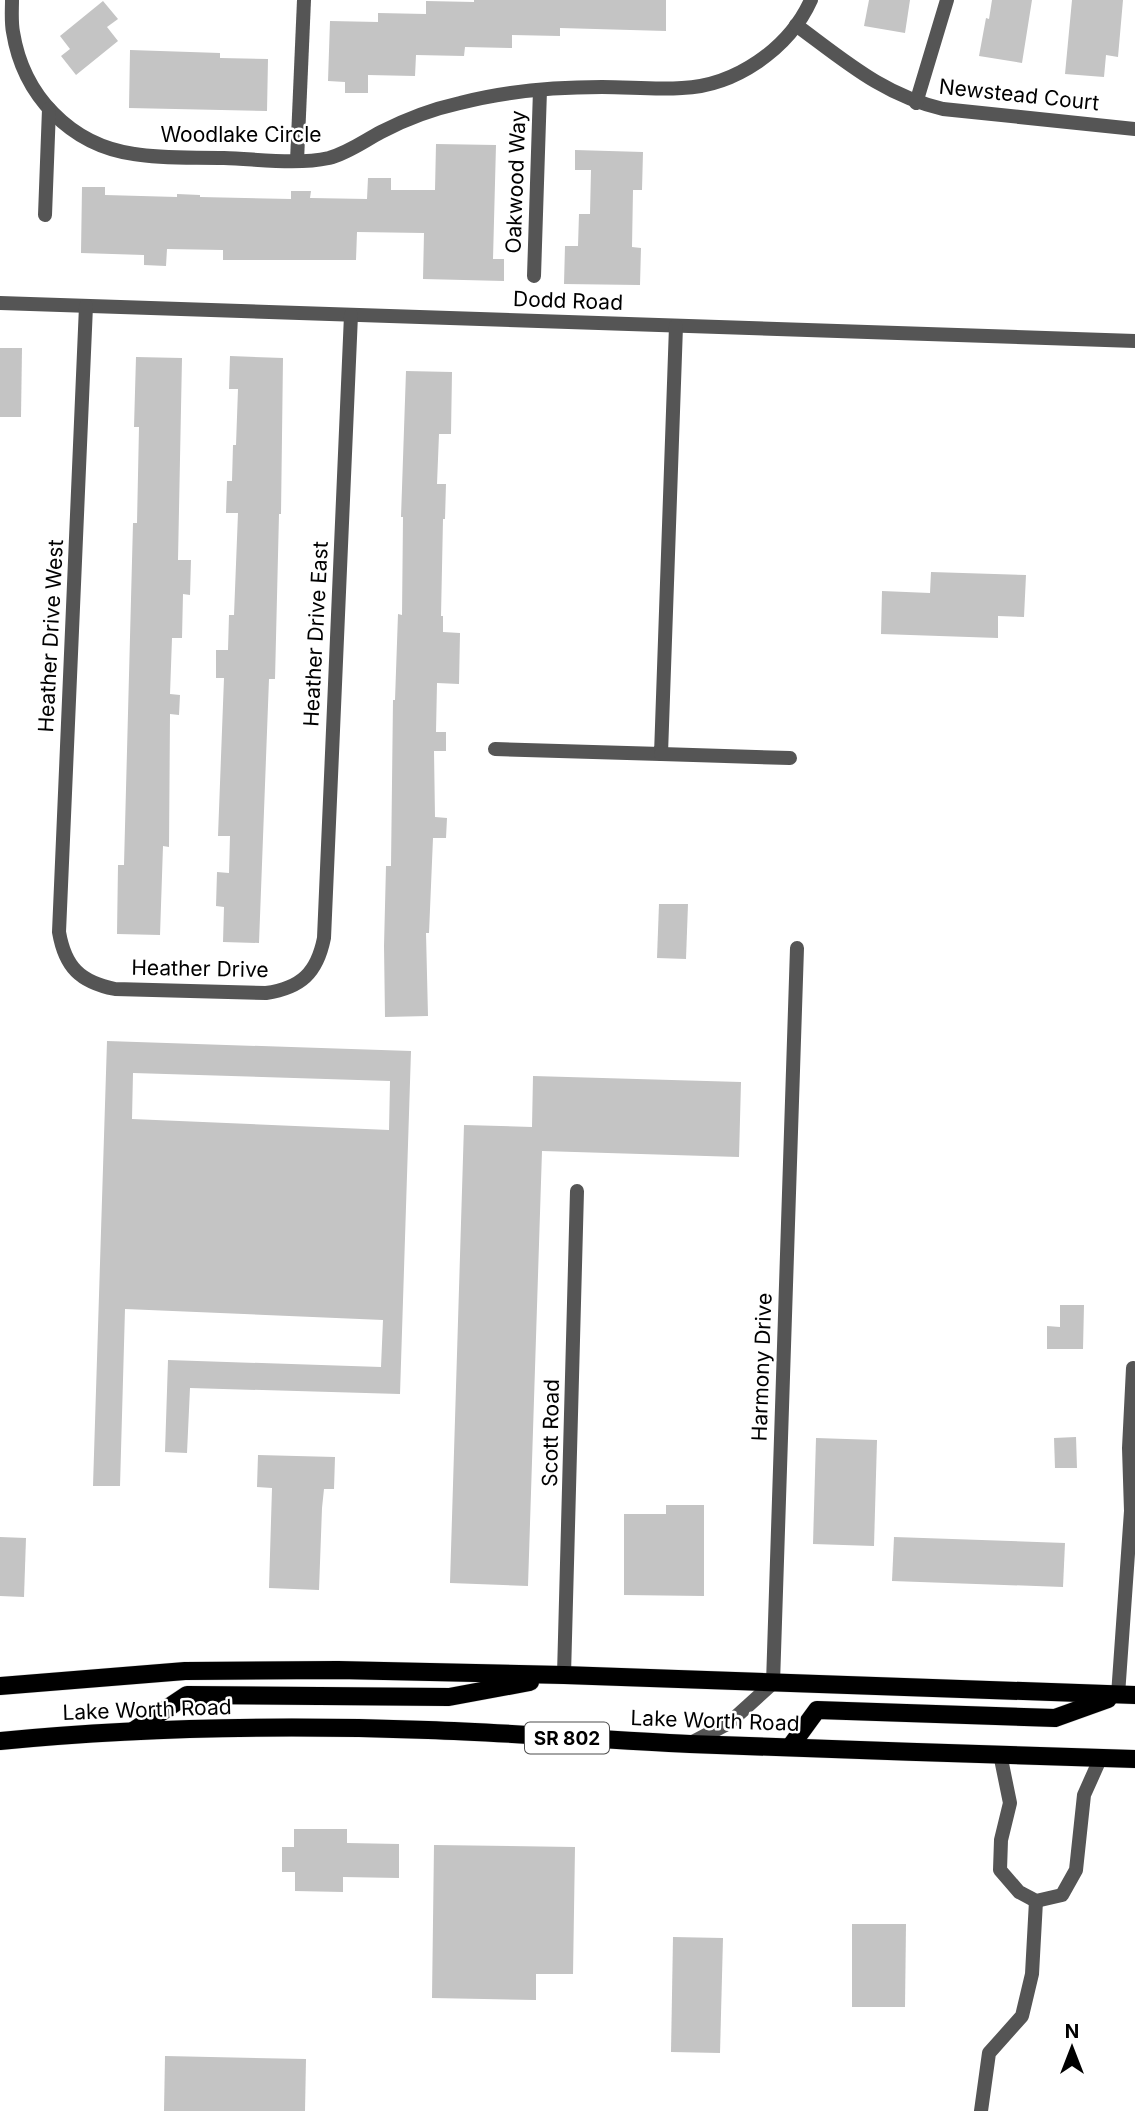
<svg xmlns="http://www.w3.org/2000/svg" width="1135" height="2111" viewBox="0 0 1135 2111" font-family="Inter,sans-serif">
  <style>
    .building { fill: #c4c4c4; fill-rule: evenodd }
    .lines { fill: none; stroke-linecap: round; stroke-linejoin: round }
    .primary-casing { stroke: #dbdbdb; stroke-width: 19 }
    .street { stroke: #555; stroke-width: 14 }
    .primary { stroke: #000; stroke-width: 18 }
    .labels { text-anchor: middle; stroke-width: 5; stroke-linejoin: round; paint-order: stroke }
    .shield { fill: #fff; stroke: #4c4c4c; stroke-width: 2 }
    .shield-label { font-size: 19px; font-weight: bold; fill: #000 }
    .street-label { font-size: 21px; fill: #000; stroke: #fff }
  </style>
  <rect width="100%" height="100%" fill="#fff"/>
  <!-- building -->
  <g class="building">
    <polygon points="474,0 666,0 666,31 560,28 560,36 512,35 512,48 465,47 464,56 416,55 415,76 368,75 368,93 345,93 345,82 328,81 330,21 378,22 378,13 426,14 426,1 474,2"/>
    <polygon points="869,0 910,0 905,33 864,26"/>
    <polygon points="992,0 1032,0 1022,63 979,56 986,18 989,19"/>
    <polygon points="1072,0 1123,0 1118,57 1106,55 1104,77 1065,74"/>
    <polygon points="103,1 118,19 107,27 118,41 76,75 61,56 70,49 60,36"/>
    <polygon points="130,50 220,53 220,58 268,59 267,111 129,108"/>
    <polygon points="436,144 496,145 493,259 504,259 504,281 423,279 424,233 357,232 356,260 223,260 223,250 167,249 166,266 144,265 144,255 81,253 82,187 105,187 105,195 177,197 177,194 200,195 200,197 291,199 291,191 311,191 310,198 367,199 368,178 391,178 391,190 435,190"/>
    <polygon points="575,150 643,152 642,190 633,190 632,247 641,248 640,285 564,284 565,246 578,246 579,214 590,214 591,170 575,170"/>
    <polygon points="0,348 22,348 21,417 0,417"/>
    <polygon points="230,356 283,358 281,514 279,514 275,679 269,679 259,943 223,942 224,907 216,906 217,872 229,873 230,836 218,836 224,678 216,678 216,650 228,650 229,615 234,615 238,513 226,513 227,481 232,481 233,445 236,445 238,389 229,389"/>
    <polygon points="136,357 182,358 178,560 191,560 190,595 183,594 182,638 172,638 170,694 180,695 179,715 170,714 169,847 163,846 160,935 117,934 118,865 124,865 133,523 137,523 139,427 134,427"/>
    <polygon points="406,371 452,372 451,434 439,434 437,484 446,484 445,519 443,519 441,616 443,616 443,632 460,633 459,684 437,683 436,732 446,732 446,751 434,751 435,817 447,818 446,838 433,838 429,933 426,933 428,1016 385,1017 384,946 386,866 391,866 393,700 395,700 398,614 402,615 403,517 401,517"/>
    <polygon points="931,572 1026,575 1024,617 998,616 998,638 881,634 882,591 930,593"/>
    <polygon points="659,904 688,904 686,959 657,958"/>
    <path d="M107,1041L411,1051L400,1394L190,1388L187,1453L165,1452L168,1360L381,1367L383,1320L125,1309L120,1486H93ZM133,1073L390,1081L389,1130L132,1119Z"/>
    <polygon points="533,1076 741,1082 739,1157 542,1151 528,1586 450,1583 464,1125 532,1127"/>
    <polygon points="1060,1305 1084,1305 1083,1349 1047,1349 1047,1326 1060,1327"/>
    <polygon points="1076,1437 1077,1468 1055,1468 1054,1438"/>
    <polygon points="816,1438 877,1440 874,1546 813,1544"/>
    <polygon points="258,1455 335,1457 334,1489 324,1489 322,1508 319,1590 269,1588 272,1488 257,1487"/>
    <polygon points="666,1505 704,1505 704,1596 624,1595 624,1514 666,1514"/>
    <polygon points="0,1537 26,1538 24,1597 0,1596"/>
    <polygon points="894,1537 1065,1543 1063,1587 892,1581"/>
    <polygon points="294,1829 347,1829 347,1843 399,1844 399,1878 343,1877 343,1892 295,1891 295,1872 282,1872 282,1847 294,1847"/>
    <polygon points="434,1845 575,1847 573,1974 536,1974 536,2000 432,1998"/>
    <polygon points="852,1924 906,1924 905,2007 852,2007"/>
    <polygon points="673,1937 723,1938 720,2053 671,2052"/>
    <polygon points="165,2056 306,2059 305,2111 164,2111"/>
  </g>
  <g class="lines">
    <!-- primary casing -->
    <g class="primary-casing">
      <g id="primary">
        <polyline points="0,1686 185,1671 338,1670 564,1675 1135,1695"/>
        <polyline points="133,1731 187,1695 449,1697 530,1682"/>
        <path d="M0,1741C142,1727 286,1725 428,1730C515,1733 603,1740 690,1744C838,1750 987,1754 1135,1759"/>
        <polyline points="790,1747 817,1710 1055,1718 1108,1699"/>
      </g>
    </g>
    <!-- street -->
    <g class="street">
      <path d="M12,0C12,10 11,22 13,32C23,95 70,145 134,154C163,159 194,157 224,158C258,159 296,165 329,158C348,153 364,141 381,132C406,119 433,109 460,103C506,91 555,87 602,87C629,87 655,90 682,88C735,86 789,49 811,0"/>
      <path d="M796,25C845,61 883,95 943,109L1135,129"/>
      <polyline points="916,103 947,0"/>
      <polyline points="297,161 304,0"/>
      <polyline points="45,215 49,109"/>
      <polyline points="534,276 540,90"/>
      <polyline points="0,303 1135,341"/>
      <path d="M86,306L59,932C65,967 80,982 115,989L266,993C301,988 317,973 324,938L351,315"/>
      <polyline points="495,749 661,754 676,326"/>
      <polyline points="661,754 790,758"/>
      <polyline points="564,1675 577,1191"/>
      <polyline points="1118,1695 1131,1511 1129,1448 1133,1368"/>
      <polyline points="689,1744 729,1723 773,1683 797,948"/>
      <polyline points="1000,1754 1010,1803 1001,1840 1000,1870 1019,1892 1036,1901 1062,1895 1076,1870 1084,1795 1101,1757"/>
      <polyline points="981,2111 989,2053 1022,2016 1032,1974 1036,1901"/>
    </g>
    <!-- primary -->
    <use href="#primary" class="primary"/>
  </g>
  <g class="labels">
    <!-- shield labels -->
    <rect class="shield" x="525" y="1722.5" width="84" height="31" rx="5"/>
    <g class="shield-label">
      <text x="567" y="1745">SR 802</text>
    </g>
    <!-- street labels -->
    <g class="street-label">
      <text transform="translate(1019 95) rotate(6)" y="7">Newstead Court</text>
      <text x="241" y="142">Woodlake Circle</text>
      <text transform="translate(516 182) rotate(-88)" y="7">Oakwood Way</text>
      <text transform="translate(568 301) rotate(2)" y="7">Dodd Road</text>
      <text transform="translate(316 634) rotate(-87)" y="7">Heather Drive East</text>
      <text transform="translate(51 636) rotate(-87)" y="7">Heather Drive West</text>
      <text transform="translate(200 969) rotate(1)" y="7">Heather Drive</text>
      <text transform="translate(762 1367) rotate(-88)" y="7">Harmony Drive</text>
      <text transform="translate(551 1433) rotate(-89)" y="7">Scott Road</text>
      <text transform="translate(147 1710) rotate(-2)" y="7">Lake Worth Road</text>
      <text transform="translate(715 1721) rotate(2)" y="7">Lake Worth Road</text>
    </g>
  </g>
  <!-- north arrow -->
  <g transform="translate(1072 2048)" stroke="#ffffff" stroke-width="5" paint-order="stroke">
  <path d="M0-5L12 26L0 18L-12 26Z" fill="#000000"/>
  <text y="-10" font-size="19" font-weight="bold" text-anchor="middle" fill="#000000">N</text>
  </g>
</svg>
